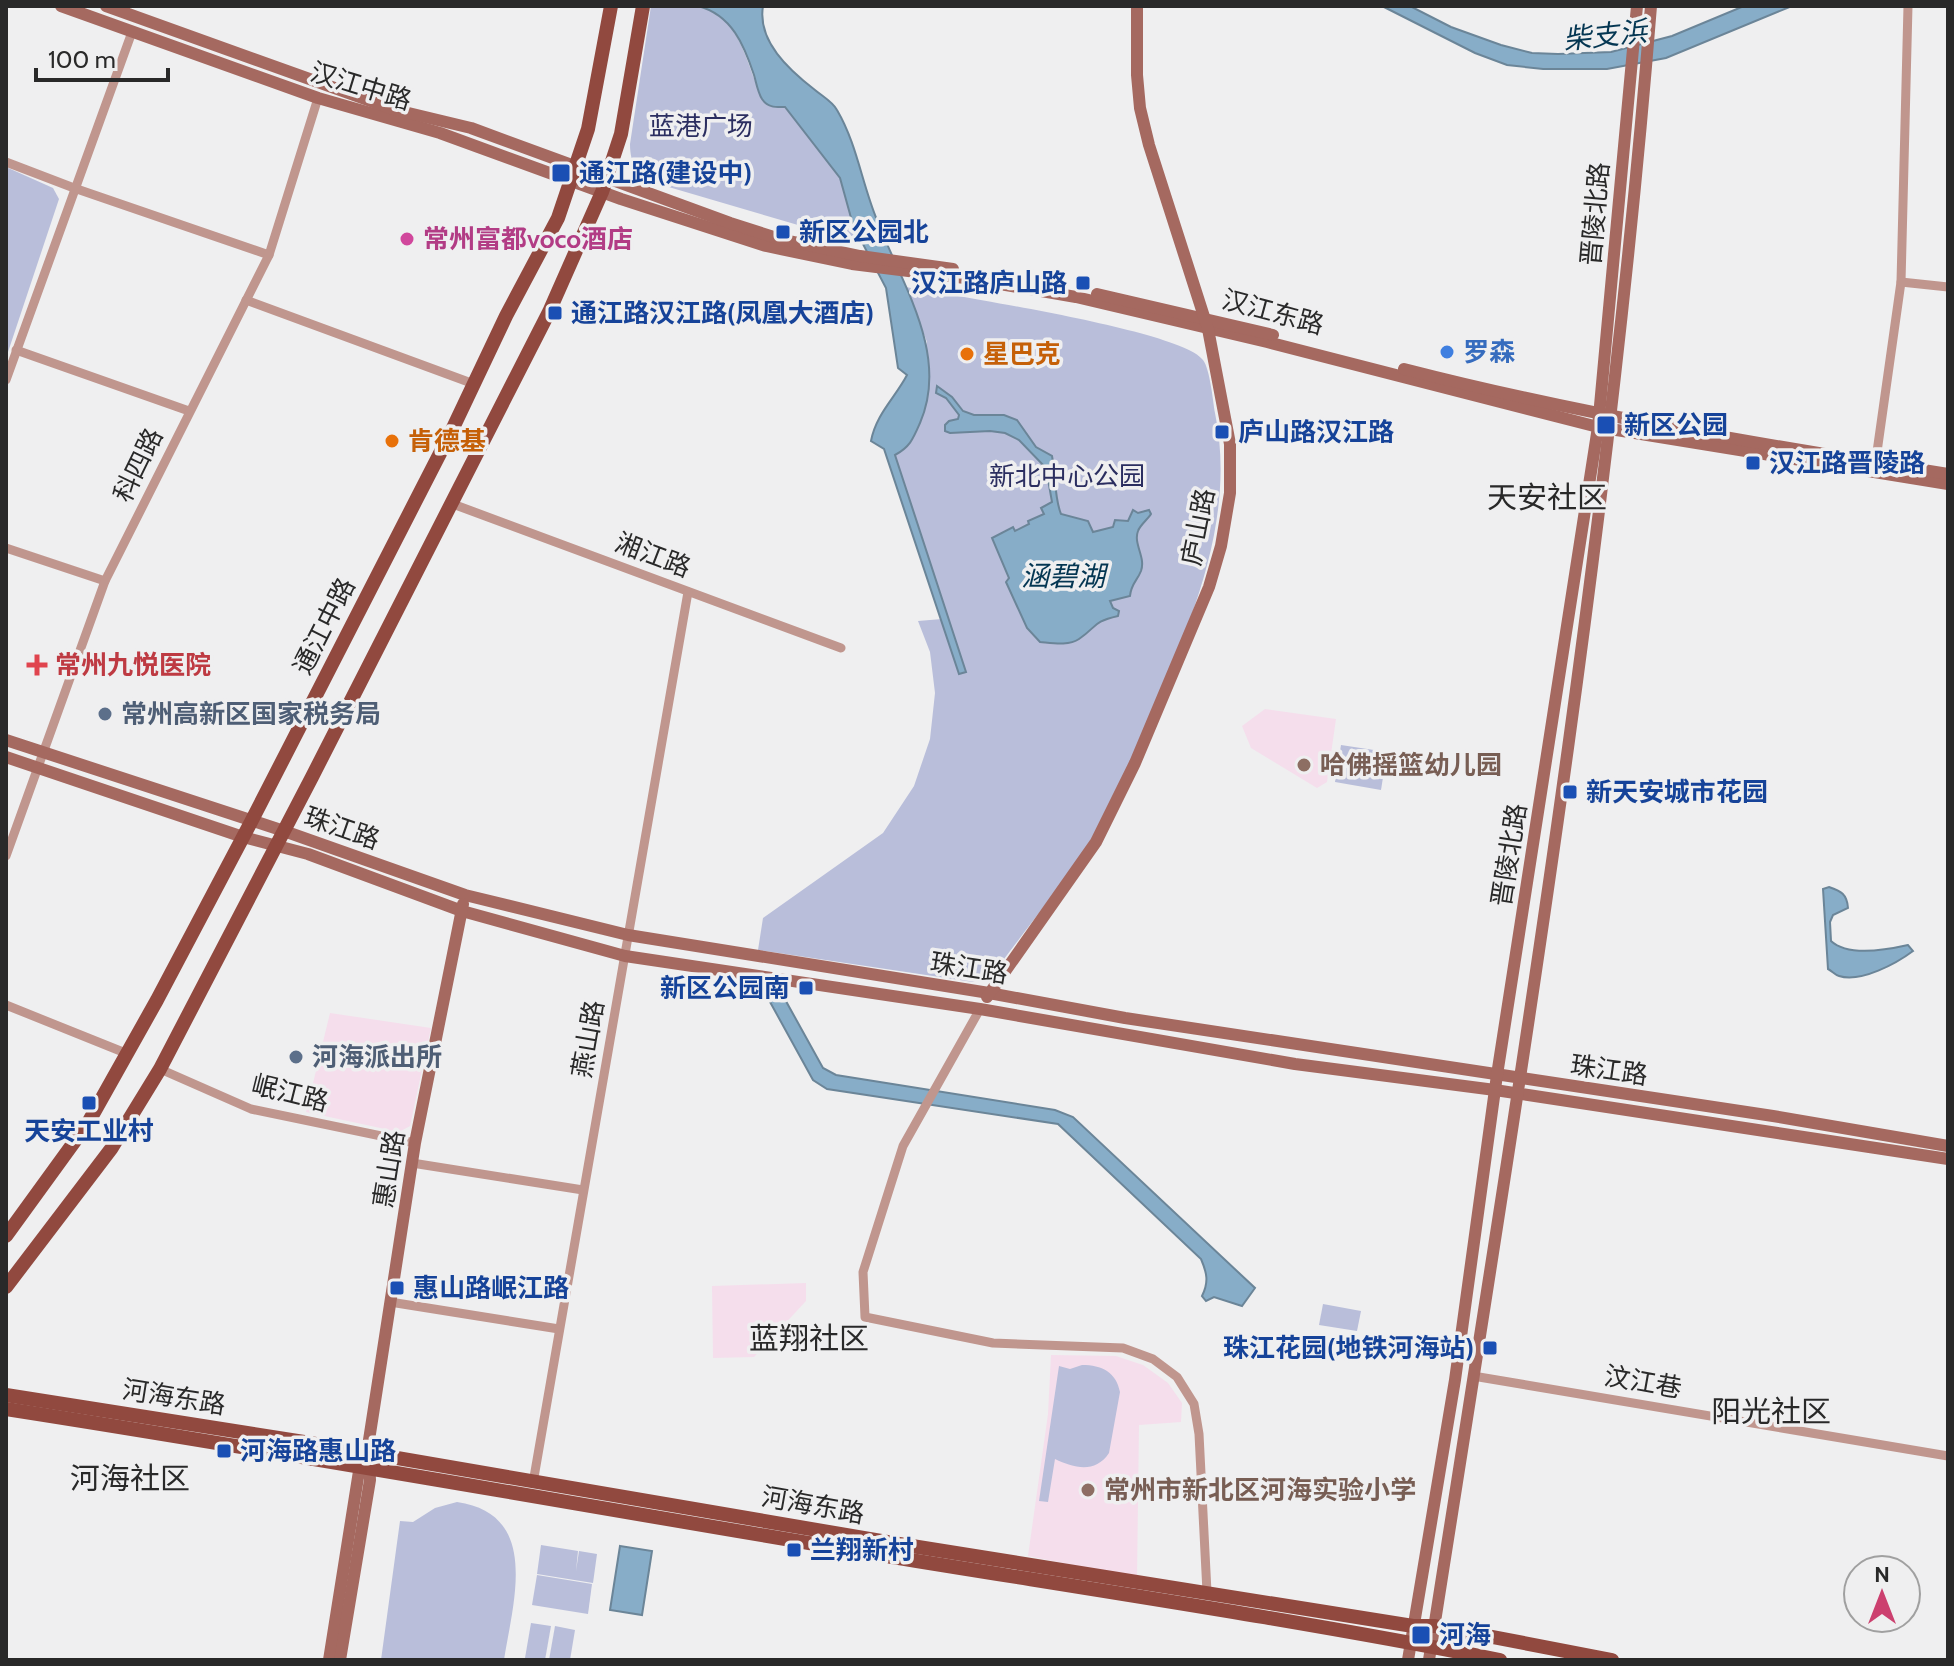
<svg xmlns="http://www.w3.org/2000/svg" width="1954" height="1666" viewBox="0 0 1954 1666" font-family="Cabin,'Noto Sans SC',sans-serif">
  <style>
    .education { fill: #f5deec }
    .green { fill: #b9beda }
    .water { fill: #87adc8; stroke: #6b8598; stroke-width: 2 }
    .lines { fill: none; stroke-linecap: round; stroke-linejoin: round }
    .street { stroke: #c0968e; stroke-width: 9 }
    .secondary { stroke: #a56960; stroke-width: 12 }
    .primary { stroke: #91493f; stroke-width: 14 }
    .transit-dot { fill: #1a4fb4; stroke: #efeff0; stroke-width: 3 }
    .hotel-dot { fill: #d1479c; stroke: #efeff0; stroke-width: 3 }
    .shop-dot { fill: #3f7fe0; stroke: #efeff0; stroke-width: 3 }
    .food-dot { fill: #e8710a; stroke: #efeff0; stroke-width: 3 }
    .health-dot { fill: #e0444e; stroke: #efeff0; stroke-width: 3 }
    .service-dot { fill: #5c6f8a; stroke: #efeff0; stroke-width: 3 }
    .education-dot { fill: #8d6e63; stroke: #efeff0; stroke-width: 3 }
    .labels { text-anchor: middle; stroke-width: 7; stroke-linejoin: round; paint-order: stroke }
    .street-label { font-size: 26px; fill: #292929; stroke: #efeff0 }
    .park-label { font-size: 26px; fill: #2b2e60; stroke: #efeff0 }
    .transit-label { font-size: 26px; font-weight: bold; fill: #164399; stroke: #efeff0; text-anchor: start }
    .hotel-label { font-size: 26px; font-weight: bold; fill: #b23c85; stroke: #efeff0; text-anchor: start }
    .shop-label { font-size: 26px; font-weight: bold; fill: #366cbe; stroke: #efeff0; text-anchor: start }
    .food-label { font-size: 26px; font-weight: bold; fill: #c56008; stroke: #efeff0; text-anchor: start }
    .health-label { font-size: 26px; font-weight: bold; fill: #be3a42; stroke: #efeff0; text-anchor: start }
    .service-label { font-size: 26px; font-weight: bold; fill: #4e5e75; stroke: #efeff0; text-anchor: start }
    .education-label { font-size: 26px; font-weight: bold; fill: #785e54; stroke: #efeff0; text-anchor: start }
    .water-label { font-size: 28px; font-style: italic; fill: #043652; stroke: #efeff0 }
    .quarter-label { font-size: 30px; fill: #292929; stroke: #efeff0 }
  </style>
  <rect width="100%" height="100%" fill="#efeff0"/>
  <!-- education -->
  <g class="education">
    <polygon points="1265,709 1336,719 1327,782 1317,788 1251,748 1242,726"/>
    <polygon points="330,1013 431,1028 410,1126 399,1132 306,1112"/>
    <polygon points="806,1283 806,1301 754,1357 713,1358 712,1286"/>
    <polygon points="1051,1355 1116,1356 1143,1365 1168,1383 1182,1403 1181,1422 1139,1425 1137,1578 1028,1556 1048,1414"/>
  </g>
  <!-- green -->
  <g class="green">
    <path d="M651,6C669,6 692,2 708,9C750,25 751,100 772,107C772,107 784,106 784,106L840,178L853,225L863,244L655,183C637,175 630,164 630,144Z"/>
    <polygon points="6,167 53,188 59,199 6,358"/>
    <path d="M906,287C953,296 1181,330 1203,360C1210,369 1213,401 1215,413C1237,519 1190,626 1148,721C1131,761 1113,804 1090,841C1063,883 1031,923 1001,963L991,976L973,982L758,950L763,918L883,833L914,786L930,739L935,693L930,652L918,621L942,619L959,673L966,672L894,455L927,342Z"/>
    <polygon points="1341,745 1387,752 1381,790 1335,782"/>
    <polygon points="1323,1304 1361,1311 1357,1331 1319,1325"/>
    <path d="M1082,1365C1102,1365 1116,1372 1120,1392L1109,1453C1095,1474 1074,1468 1055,1459L1048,1502L1039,1501L1059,1366L1070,1369Z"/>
    <path d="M457,1502C541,1514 513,1602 504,1660H381L400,1521L413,1522L435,1508Z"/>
    <polygon points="541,1545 578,1551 576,1571 579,1551 597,1554 593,1583 537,1574"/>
    <polygon points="537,1575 592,1584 588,1614 532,1605"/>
    <polygon points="531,1623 551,1626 545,1660 525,1658"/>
    <polygon points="555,1626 575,1630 570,1660 549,1660"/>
  </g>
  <!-- water -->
  <g class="water">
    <path d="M698,6H763C757,41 789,70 815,90C822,96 833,102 837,110C857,144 862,184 877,220C901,283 950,354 920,423C913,439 910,447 895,455L966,672L959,674L884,449L871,441C876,414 895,398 907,375L898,368L886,288L853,225L840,178L785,107C776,107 768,108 762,99C758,93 756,82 754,75C744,45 732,15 698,6Z"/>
    <polygon points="1382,6 1410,6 1451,27 1501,45 1532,53 1558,54 1611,52 1672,36 1744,6 1792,6 1666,58 1607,69 1543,69 1507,65 1475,53"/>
    <path d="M937,386L952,397L963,411L974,415H1004L1017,420L1036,447L1052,456C1056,476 1054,497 1061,514L1088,521L1093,532L1113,527L1115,520L1128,521L1133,510L1138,513L1149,510L1151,514C1148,519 1140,525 1138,531C1133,544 1146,557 1141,571C1137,581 1131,584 1130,596L1110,601L1113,608L1119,611L1118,616C1092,622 1098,626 1079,639C1069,646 1052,643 1040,642L1027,628L1006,582L1009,578L992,538L1013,527L1015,531L1029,524L1028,521L1044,514L1041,508L1052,502L1046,468L1019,440L1005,433L990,431L950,433L945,431V425L949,421L958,419L959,415L946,398L936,393Z"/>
    <path d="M1829,887C1841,891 1847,894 1848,908L1833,915L1830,922L1831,941C1848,957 1886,950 1908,945L1913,951C1897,963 1861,983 1839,976C1835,975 1832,971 1828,969L1823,889Z"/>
    <path d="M764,991L782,994L823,1068L836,1075L1055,1110L1073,1117L1255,1288L1242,1306L1214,1297L1206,1301L1202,1296C1209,1282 1207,1273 1201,1259L1058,1124L827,1089L813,1080Z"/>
    <polygon points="620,1546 652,1551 642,1615 610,1610"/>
  </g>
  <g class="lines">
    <!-- street -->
    <g class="street">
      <polyline points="6,162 74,188 269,255"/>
      <polyline points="1901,282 1948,287"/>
      <polyline points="246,300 474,384"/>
      <polyline points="16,350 189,411"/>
      <polyline points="6,380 132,32"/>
      <polyline points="1875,466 1901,282 1908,6"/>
      <polyline points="450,503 841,648"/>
      <polyline points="6,548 105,581"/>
      <polyline points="6,856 105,581 269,255 318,98"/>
      <polyline points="6,1005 128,1054"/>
      <polyline points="980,1009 903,1146 863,1272 865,1317 993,1343 1123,1348 1153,1359 1177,1377 1194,1404 1199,1434 1207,1592"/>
      <polyline points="160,1069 251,1109 415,1143"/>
      <polyline points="412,1163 583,1190"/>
      <polyline points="390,1302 559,1329"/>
      <polyline points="1473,1376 1948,1456"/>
      <polyline points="533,1483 688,592"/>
    </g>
    <!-- secondary -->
    <g class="secondary">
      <polyline points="61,6 318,98 440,133 621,199 766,246 852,264 965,278 1076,297 1267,342 1598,427 1948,484"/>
      <polyline points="106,6 396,110 471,128 730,223 780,239 860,256 953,269"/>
      <polyline points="1097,294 1273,335"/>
      <path d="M1404,369C1583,415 1765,445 1948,474"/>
      <polyline points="6,740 284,831 465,895 628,935 989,993 1125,1018 1773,1116 1948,1146"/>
      <polyline points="6,757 243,837 308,854 462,911 625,956 980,1009 1295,1064 1495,1090 1948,1159"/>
      <polyline points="987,997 1096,842 1135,763 1209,587 1221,546 1230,493 1230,444 1208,329 1149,145 1140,108 1137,75 1137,6"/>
      <polyline points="329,1660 360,1465 367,1453 415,1143 463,904"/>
      <polyline points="340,1660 370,1480 369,1460"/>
      <polyline points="1408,1660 1455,1380 1497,1075 1598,427 1637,6"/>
      <path d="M1429,1660C1515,1111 1607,561 1651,6"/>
    </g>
    <!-- primary -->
    <g class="primary">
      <polyline points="6,1236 88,1123 157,1000 251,822 452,430 506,316 558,218 588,129 611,6"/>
      <polyline points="6,1287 111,1149 160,1069 312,777 549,312 602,192 621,134 643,6"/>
      <polyline points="6,1395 304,1442 893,1543 1413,1626 1435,1626 1612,1660"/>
      <path d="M6,1409C302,1455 597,1508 892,1557C1095,1590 1298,1620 1500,1660"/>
    </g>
  </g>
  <!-- markers -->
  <g class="transit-dot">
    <rect x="551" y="163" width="20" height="20" rx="4"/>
    <rect x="775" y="224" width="16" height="16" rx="4"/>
    <rect x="1075" y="275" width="16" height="16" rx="4"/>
    <rect x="547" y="305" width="16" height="16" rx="4"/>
    <rect x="1596" y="415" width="20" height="20" rx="4"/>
    <rect x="1214" y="424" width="16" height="16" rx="4"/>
    <rect x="1745" y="455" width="16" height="16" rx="4"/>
    <rect x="1562" y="784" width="16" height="16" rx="4"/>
    <rect x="798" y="980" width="16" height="16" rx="4"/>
    <rect x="81" y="1095" width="16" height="16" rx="4"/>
    <rect x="389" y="1280" width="16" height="16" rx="4"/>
    <rect x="1482" y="1340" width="16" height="16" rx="4"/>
    <rect x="216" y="1443" width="16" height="16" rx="4"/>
    <rect x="786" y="1542" width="16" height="16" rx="4"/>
    <rect x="1411" y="1625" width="20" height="20" rx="4"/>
  </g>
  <circle class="hotel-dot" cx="407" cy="239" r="8"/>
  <circle class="shop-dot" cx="1447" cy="352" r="8"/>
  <g class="food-dot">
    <circle cx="967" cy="354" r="8"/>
    <circle cx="392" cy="441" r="8"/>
  </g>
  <path class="health-dot" d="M33 653h8v8h8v8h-8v8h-8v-8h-8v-8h8z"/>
  <g class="service-dot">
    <circle cx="105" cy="714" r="8"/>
    <circle cx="296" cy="1057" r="8"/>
  </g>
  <g class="education-dot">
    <circle cx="1304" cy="765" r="8"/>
    <circle cx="1088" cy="1490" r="8"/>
  </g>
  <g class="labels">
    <!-- street labels -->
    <g class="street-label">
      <text transform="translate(361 86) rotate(17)" y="9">汉江中路</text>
      <text transform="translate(1595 214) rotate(-85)" y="9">晋陵北路</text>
      <text transform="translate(1273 312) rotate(15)" y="9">汉江东路</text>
      <text transform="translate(138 465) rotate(-64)" y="9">科四路</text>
      <text transform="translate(1198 527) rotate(-79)" y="9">庐山路</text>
      <text transform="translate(653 555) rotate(21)" y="9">湘江路</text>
      <text transform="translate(324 626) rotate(-63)" y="9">通江中路</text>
      <text transform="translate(342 828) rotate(19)" y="9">珠江路</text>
      <text transform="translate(1509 855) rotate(-81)" y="9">晋陵北路</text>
      <text transform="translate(969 968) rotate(9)" y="9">珠江路</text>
      <text transform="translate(588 1039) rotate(-80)" y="9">燕山路</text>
      <text transform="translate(1609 1070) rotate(8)" y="9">珠江路</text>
      <text transform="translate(290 1093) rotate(14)" y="9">岷江路</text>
      <text transform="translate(389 1169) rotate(-81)" y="9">惠山路</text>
      <text transform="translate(1643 1382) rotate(10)" y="9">汶江巷</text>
      <text transform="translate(174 1397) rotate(9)" y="9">河海东路</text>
      <text transform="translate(813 1505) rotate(10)" y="9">河海东路</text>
    </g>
    <!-- park labels -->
    <g class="park-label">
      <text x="701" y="135">蓝港广场</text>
      <text x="1067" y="485">新北中心公园</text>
    </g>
    <!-- transit labels -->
    <g class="transit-label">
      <text x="579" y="182">通江路(建设中)</text>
      <text x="799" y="241">新区公园北</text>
      <text x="1067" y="292" text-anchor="end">汉江路庐山路</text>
      <text x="571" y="322">通江路汉江路(凤凰大酒店)</text>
      <text x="1624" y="434">新区公园</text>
      <text x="1238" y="441">庐山路汉江路</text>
      <text x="1769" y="472">汉江路晋陵路</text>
      <text x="1586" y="801">新天安城市花园</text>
      <text x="790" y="997" text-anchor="end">新区公园南</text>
      <text x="89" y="1140" text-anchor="middle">天安工业村</text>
      <text x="413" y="1297">惠山路岷江路</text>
      <text x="1474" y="1357" text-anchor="end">珠江花园(地铁河海站)</text>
      <text x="240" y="1460">河海路惠山路</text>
      <text x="810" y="1559">兰翔新村</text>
      <text x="1439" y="1644">河海</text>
    </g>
    <!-- hotel labels -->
    <g class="hotel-label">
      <text x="423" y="248">常州富都voco酒店</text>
    </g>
    <!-- shop labels -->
    <g class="shop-label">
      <text x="1463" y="361">罗森</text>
    </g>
    <!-- food labels -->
    <g class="food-label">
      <text x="983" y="363">星巴克</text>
      <text x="408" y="450">肯德基</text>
    </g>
    <!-- health labels -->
    <g class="health-label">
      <text x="55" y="674">常州九悦医院</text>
    </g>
    <!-- service labels -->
    <g class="service-label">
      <text x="121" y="723">常州高新区国家税务局</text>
      <text x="312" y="1066">河海派出所</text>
    </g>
    <!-- education labels -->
    <g class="education-label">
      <text x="1320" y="774">哈佛摇篮幼儿园</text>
      <text x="1104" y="1499">常州市新北区河海实验小学</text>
    </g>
    <!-- water labels -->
    <g class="water-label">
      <text transform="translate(1605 35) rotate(-6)" y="10">柴支浜</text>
      <text x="1063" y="586">涵碧湖</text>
    </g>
    <!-- quarter labels -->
    <g class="quarter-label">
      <text x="1547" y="508">天安社区</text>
      <text x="809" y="1349">蓝翔社区</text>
      <text x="1771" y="1422">阳光社区</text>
      <text x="130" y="1489">河海社区</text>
    </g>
  </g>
  <!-- border -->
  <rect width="1954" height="1666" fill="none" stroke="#292929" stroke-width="16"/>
  <!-- north arrow -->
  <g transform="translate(1882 1594)"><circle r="38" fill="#efeff0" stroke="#a0a0a0" stroke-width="2"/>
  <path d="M0-6L14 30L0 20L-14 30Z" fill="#cc406f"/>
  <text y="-12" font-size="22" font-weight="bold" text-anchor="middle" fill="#292929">N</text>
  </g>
  <!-- scale -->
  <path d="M36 68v12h132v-12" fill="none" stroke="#292929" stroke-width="4"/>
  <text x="48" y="68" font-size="24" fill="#292929" stroke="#efeff0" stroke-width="6" paint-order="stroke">100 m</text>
</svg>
